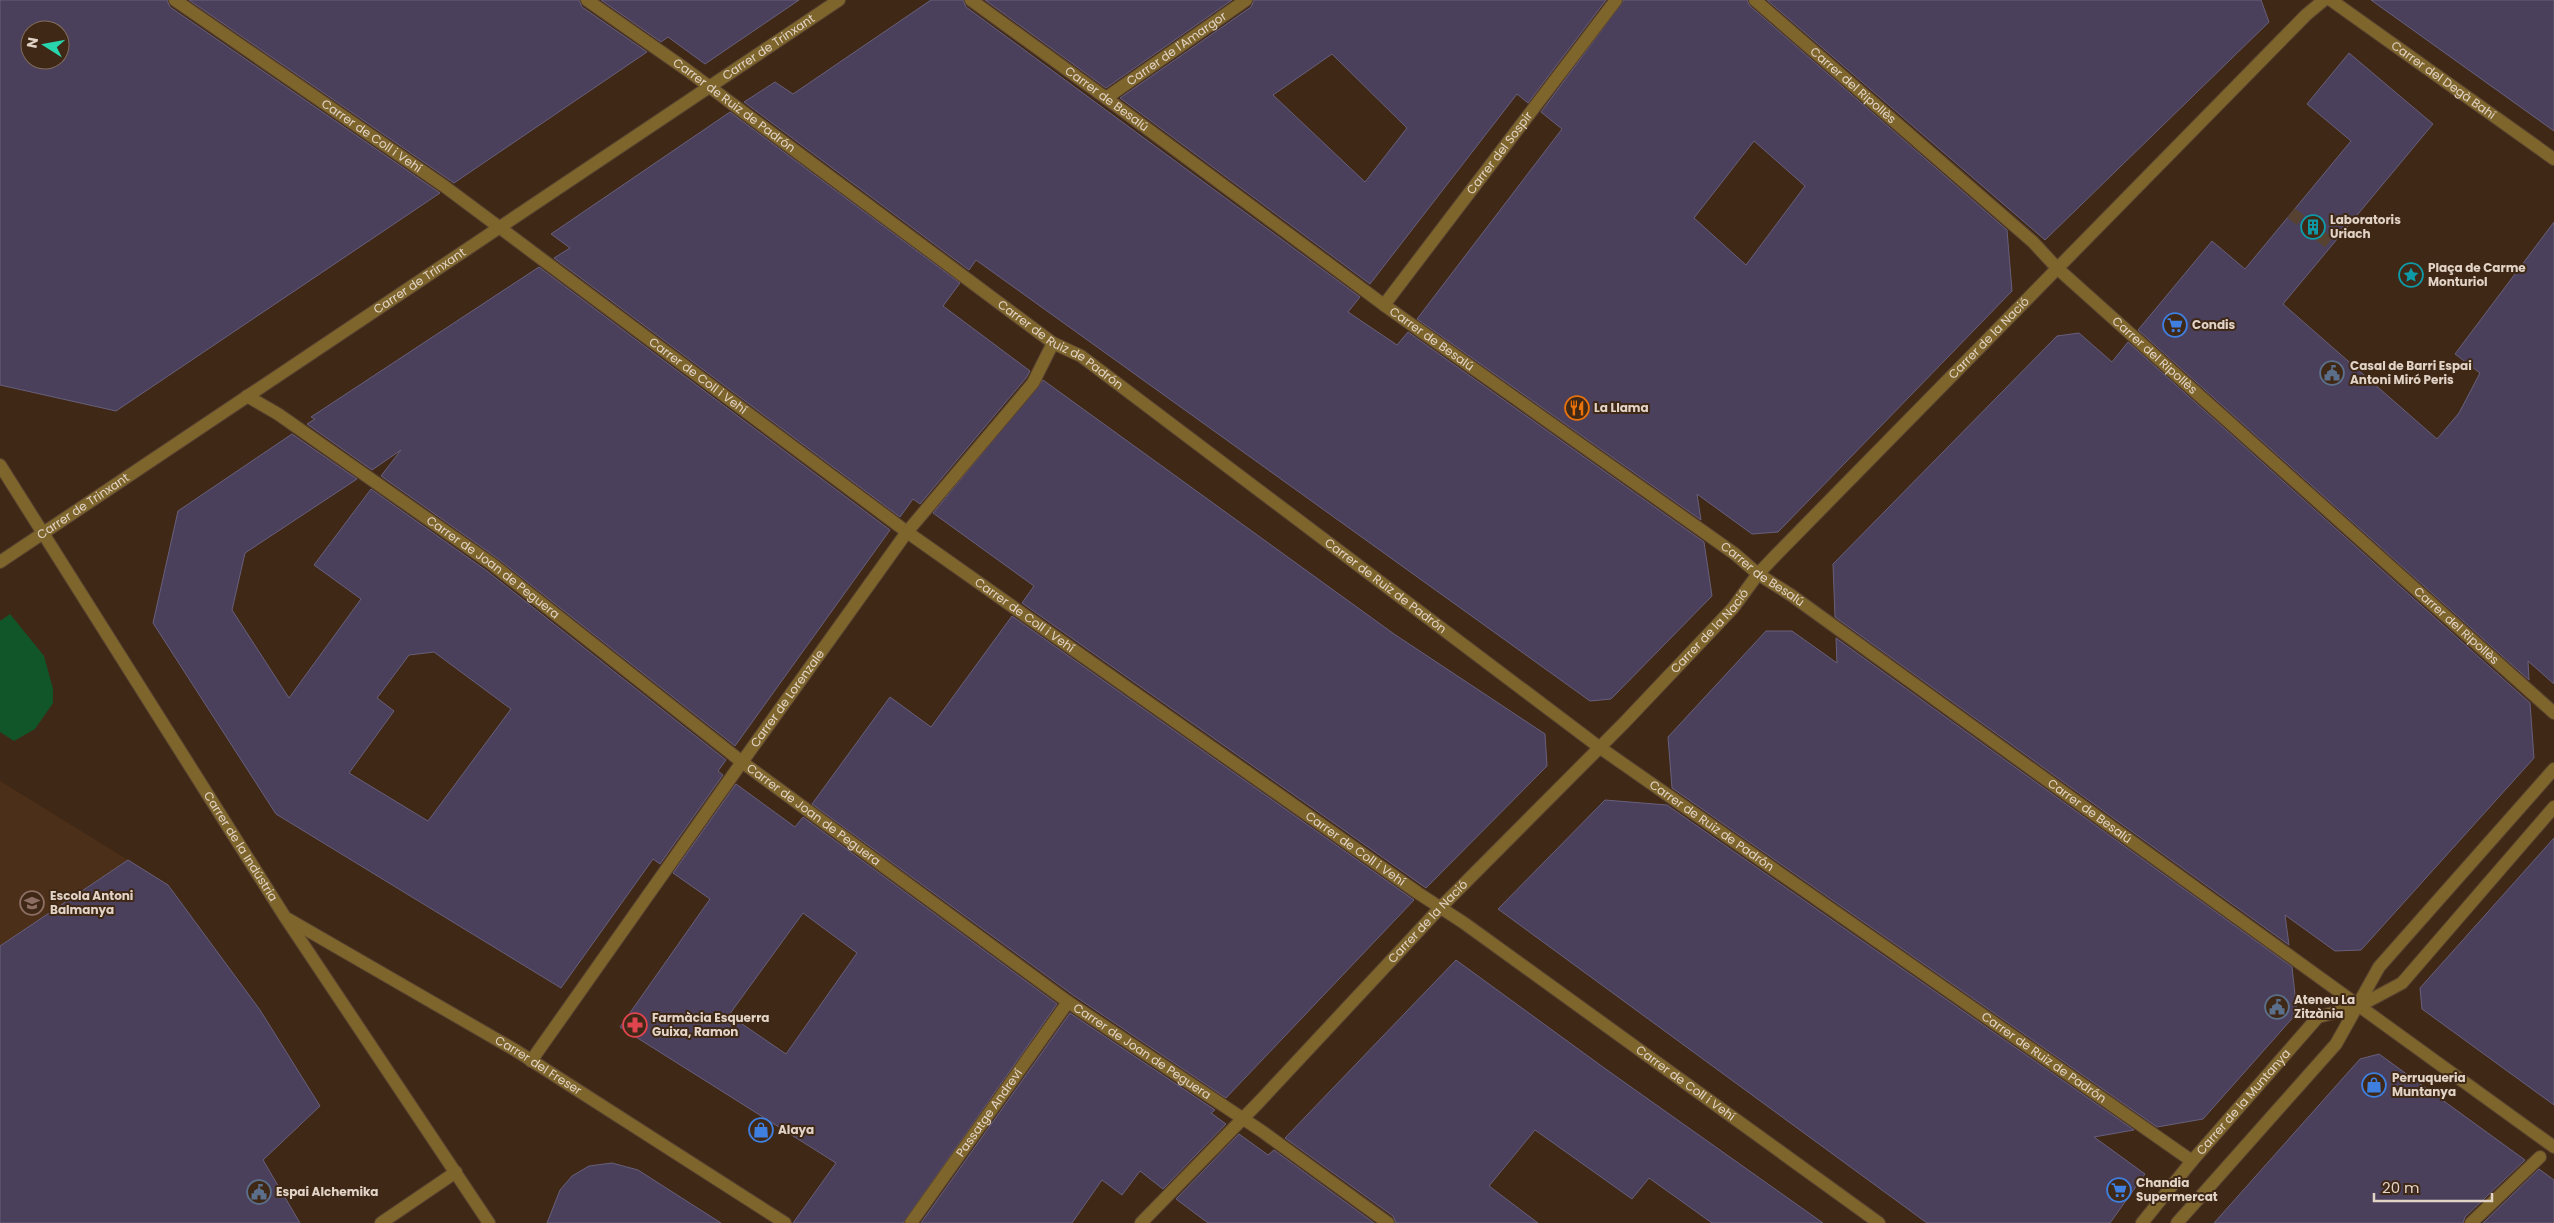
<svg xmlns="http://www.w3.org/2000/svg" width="2554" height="1223" viewBox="0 0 2554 1223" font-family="Poppins,sans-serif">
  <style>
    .built { fill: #4c2f18 }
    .green { fill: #115629 }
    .building { fill: #4a405b; stroke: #685f7b; fill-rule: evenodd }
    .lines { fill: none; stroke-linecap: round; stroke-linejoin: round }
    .minor-tunnel { stroke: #574231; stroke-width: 12; stroke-dasharray: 12 6; stroke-linecap: butt }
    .minor-casing { stroke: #594332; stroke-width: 14 }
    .minor { stroke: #7e652b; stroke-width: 12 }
    .labels { text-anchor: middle; stroke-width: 4; stroke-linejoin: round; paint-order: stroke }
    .street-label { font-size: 12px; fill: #e2d3c7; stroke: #3f2816 }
    .poi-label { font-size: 12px; font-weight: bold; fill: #e2d3c7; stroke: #3f2816; text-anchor: start }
  </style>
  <rect width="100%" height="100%" fill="#3f2816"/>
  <!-- built -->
  <polygon class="built" points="0,781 128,860 0,946"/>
  <!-- green -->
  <polygon class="green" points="10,614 44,656 53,689 53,703 35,729 14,741 0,732 0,621"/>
  <!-- building -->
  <g class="building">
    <path d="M0,0H167L170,7L440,193L116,411L0,385ZM30,30H60V60H30Z"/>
    <polygon points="189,0 579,0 582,7 647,52 454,183"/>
    <polygon points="601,0 799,0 705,64 668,37 661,42"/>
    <polygon points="931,0 963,0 966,7 1360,297 1348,312 1397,345 1408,332 1704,542 1712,596 1611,699 1590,701 976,260 969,270 744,102 775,82 793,94"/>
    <polygon points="985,0 1232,0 1106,88"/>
    <path d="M1254,0H1606L1528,103L1517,94L1370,284L1120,98L1251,7ZM1332,54L1407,128L1365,182L1273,95Z"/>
    <path d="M1624,0H1747L1750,6L2007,230L2012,291L1778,532L1752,534L1697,494L1701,520L1417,319L1562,129L1541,112ZM1754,141L1805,186L1746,265L1694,218Z"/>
    <polygon points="1767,0 2261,0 2269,22 2045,240"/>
    <polygon points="2371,0 2554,0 2554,131"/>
    <polygon points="2349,53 2433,124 2283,304 2437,439 2459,413 2480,373 2455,354 2554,222 2554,684 2528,661 2529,680 2138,330 2212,241 2245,269 2351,141 2307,104"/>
    <polygon points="730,112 960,283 943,306 1030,371 1026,378 920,504 913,499 900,517 554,258 570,248 551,234"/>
    <polygon points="539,267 890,530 735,746 497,558 381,476 401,450 372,470 307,424 315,419 311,417"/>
    <polygon points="2079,333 2112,362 2128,342 2530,703 2534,758 2361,950 2335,951 2285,915 2289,945 1835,617 1833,564 2057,336"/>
    <polygon points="1043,380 1394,634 1545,734 1547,766 1426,888 1022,603 1034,586 933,513"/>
    <path d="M292,434L357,479L245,553L232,610L289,698L361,599L314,565L371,489L487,571L726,760L718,771L723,775L660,864L653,859L561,988L276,814L153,623L178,511ZM434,652L511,709L428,821L349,773L394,711L377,698L409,655Z"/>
    <polygon points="1012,616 1414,900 1226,1098 1073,995 812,804 890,697 931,727"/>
    <polygon points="1766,631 1792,631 1837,663 1836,638 2292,967 2297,1013 2203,1119 2157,1127 1672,788 1668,737"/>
    <path d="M736,784L795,827L803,817L1057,1004L903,1223H793L836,1163L620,1027L710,899L673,873ZM803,913L857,953L786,1054L729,1015Z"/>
    <polygon points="1605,800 1667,805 2134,1130 2094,1137 2145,1174 2110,1223 1927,1223 1498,909"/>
    <polygon points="2554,838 2554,1105 2422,1009 2420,988"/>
    <polygon points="128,860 168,885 260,1010 320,1106 263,1160 300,1223 0,1223 0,946"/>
    <polygon points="1456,960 1607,1070 1823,1223 1712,1223 1649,1178 1632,1199 1535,1130 1489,1186 1538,1223 1396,1223 1393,1216 1285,1138"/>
    <polygon points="1070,1013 1215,1110 1211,1113 1226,1124 1163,1189 1140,1171 1122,1195 1102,1180 1072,1223 921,1223"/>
    <polygon points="2379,1054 2525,1160 2465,1217 2463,1223 2214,1223 2360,1059"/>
    <polygon points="1239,1134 1268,1155 1274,1150 1374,1223 1208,1223 1176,1199"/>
    <polygon points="612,1163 638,1170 721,1223 547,1223 560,1190 572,1176 589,1166"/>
    <polygon points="2539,1169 2554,1180 2554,1223 2483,1223"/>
  </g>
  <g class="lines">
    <!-- minor-tunnel -->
    <polyline class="minor-tunnel" points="2291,213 2332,245"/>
    <!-- minor casing -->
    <g class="minor-casing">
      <g id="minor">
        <path id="s1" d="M175,0L444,186L907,532L1418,893L1464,923L1879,1223"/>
        <path id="s2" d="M587,0L687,70L1053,343L1081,356L1599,747L2192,1161"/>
        <path id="s3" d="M971,0L1106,98L1384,305L1735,554L1758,574L1791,595L2554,1147"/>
        <path id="s4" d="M1755,0L2033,242L2057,268L2554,713"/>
        <path id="s5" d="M2331,0L2554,159"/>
        <path id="s6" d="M1106,98L1246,0"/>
        <path id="s7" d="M1384,305L1616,0"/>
        <path id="s8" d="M247,396L278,414L492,564L742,762L1068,1002L1263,1132L1388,1223"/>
        <path id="s9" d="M0,465L285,917L489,1223"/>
        <path id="s10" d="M0,562L839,0"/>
        <path id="s11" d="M288,919L515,1050L785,1223"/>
        <path id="s12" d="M531,1061L742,762L907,532L1033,383L1053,343"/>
        <polyline points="381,1223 456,1172"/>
        <path id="s13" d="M911,1223L1068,1002"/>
        <path id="s14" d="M1141,1223L1260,1101L1440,908L1624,723L1733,608L1758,574L1777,554L2306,15L2324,0"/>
        <path id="s15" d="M2142,1223L2192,1161L2318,1017L2359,1006L2402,983L2554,807"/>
        <polyline points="2177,1223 2336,1044 2379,967 2554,769"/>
        <polyline points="2471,1223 2540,1157"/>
      </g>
    </g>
    <!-- minor -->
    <use href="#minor" class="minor"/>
  </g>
  <!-- icons -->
  <defs>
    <g id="building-ring" transform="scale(1.25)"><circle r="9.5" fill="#3f2816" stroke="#0f9aa8" stroke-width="1.5"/><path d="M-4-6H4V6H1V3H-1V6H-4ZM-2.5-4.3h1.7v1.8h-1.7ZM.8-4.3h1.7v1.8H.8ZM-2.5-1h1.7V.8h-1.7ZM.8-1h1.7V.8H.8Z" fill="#0f9aa8"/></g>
    <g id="sight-ring" transform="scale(1.25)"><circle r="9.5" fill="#3f2816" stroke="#0f9aa8" stroke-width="1.5"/><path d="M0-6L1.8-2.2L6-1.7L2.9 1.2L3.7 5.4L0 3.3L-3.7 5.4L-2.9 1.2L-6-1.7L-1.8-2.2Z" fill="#0f9aa8"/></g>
    <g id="supermarket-ring" transform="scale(1.25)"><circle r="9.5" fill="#3f2816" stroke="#3f7fe0" stroke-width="1.5"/><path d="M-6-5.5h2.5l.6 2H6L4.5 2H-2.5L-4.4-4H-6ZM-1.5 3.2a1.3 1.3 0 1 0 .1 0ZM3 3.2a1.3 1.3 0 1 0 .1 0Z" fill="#3f7fe0"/></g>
    <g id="civic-ring" transform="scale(1.25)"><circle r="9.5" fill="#3f2816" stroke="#5c6f8a" stroke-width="1.5"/><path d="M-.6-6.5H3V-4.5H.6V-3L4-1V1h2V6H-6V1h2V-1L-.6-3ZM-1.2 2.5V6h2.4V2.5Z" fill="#5c6f8a"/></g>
    <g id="restaurant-ring" transform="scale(1.25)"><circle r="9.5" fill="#3f2816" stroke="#e8710a" stroke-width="1.5"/><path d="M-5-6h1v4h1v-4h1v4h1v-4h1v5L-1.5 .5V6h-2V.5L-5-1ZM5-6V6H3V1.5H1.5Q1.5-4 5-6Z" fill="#e8710a"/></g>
    <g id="school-ring" transform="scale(1.25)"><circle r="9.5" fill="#3f2816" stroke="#8d6e63" stroke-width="1.5"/><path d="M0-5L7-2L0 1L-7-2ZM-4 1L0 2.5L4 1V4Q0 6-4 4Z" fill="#8d6e63"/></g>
    <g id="pharmacy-ring" transform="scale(1.25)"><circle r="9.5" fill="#3f2816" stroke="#e0444e" stroke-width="1.5"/><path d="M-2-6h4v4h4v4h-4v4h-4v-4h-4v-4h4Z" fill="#e0444e"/></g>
    <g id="shop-ring" transform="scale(1.25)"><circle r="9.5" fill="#3f2816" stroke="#3f7fe0" stroke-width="1.5"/><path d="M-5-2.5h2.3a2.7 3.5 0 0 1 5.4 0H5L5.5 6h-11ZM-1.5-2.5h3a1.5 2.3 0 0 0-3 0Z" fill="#3f7fe0"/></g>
  </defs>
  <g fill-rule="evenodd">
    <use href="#building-ring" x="2313" y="227"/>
    <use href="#sight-ring" x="2411" y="275"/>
    <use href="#supermarket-ring" x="2175" y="325"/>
    <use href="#civic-ring" x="2332" y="373"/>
    <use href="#restaurant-ring" x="1577" y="408"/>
    <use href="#school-ring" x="32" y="903"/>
    <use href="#civic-ring" x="2277" y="1007"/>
    <use href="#pharmacy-ring" x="635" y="1025"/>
    <use href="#shop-ring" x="2374" y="1085"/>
    <use href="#shop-ring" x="761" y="1130"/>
    <use href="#supermarket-ring" x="2119" y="1190"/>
    <use href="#civic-ring" x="259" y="1192"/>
  </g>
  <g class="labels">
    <!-- street labels -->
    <g class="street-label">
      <text dy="4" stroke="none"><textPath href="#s10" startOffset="925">Carrer de Trinxant</textPath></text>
      <text dy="4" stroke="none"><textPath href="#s6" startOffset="86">Carrer de l'Amargor</textPath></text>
      <text dy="4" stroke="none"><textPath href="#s5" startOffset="138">Carrer del Degà Bahí</textPath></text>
      <text dy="4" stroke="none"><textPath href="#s4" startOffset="130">Carrer del Ripollès</textPath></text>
      <text dy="4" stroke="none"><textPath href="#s3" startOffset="168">Carrer de Besalú</textPath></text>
      <text dy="4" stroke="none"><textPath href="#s2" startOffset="181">Carrer de Ruiz de Padrón</textPath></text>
      <text dy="4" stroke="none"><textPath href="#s1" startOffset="239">Carrer de Coll i Vehí</textPath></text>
      <text dy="4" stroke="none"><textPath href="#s7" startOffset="191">Carrer del Sospir</textPath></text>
      <text dy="4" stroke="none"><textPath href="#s10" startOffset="505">Carrer de Trinxant</textPath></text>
      <text dy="4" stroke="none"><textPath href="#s14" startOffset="1226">Carrer de la Nació</textPath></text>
      <text dy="4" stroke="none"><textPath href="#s3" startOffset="572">Carrer de Besalú</textPath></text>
      <text dy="4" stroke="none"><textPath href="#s2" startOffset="586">Carrer de Ruiz de Padrón</textPath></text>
      <text dy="4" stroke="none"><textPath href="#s4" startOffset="535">Carrer del Ripollès</textPath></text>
      <text dy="4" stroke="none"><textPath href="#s1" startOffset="644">Carrer de Coll i Vehí</textPath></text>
      <text dy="4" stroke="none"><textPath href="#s10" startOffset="100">Carrer de Trinxant</textPath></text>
      <text dy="4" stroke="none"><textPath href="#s8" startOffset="300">Carrer de Joan de Peguera</textPath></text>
      <text dy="4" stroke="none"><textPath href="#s3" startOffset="978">Carrer de Besalú</textPath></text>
      <text dy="4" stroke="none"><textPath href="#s2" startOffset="991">Carrer de Ruiz de Padrón</textPath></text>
      <text dy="4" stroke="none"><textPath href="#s1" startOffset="1049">Carrer de Coll i Vehí</textPath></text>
      <text dy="4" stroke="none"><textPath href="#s4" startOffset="940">Carrer del Ripollès</textPath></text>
      <text dy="4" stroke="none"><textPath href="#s14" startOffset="821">Carrer de la Nació</textPath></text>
      <text dy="4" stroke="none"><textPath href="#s12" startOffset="444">Carrer de Lorenzale</textPath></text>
      <text dy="4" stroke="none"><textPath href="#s3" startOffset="1382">Carrer de Besalú</textPath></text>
      <text dy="4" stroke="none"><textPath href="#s8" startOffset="705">Carrer de Joan de Peguera</textPath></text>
      <text dy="4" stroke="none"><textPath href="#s2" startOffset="1396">Carrer de Ruiz de Padrón</textPath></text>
      <text dy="4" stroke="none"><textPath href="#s9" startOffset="451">Carrer de la Indústria</textPath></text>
      <text dy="4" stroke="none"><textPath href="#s1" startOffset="1454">Carrer de Coll i Vehí</textPath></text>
      <text dy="4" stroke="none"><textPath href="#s14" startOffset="416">Carrer de la Nació</textPath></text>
      <text dy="4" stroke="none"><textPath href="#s8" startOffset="1110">Carrer de Joan de Peguera</textPath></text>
      <text dy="4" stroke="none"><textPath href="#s2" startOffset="1801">Carrer de Ruiz de Padrón</textPath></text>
      <text dy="4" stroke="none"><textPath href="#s11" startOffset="290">Carrer del Freser</textPath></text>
      <text dy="4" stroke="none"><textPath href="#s1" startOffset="1859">Carrer de Coll i Vehí</textPath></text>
      <text dy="4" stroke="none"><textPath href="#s15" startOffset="158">Carrer de la Muntanya</textPath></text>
      <text dy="4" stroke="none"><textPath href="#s13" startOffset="135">Passatge Andreví</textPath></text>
    </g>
    <!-- poi labels -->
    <g class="poi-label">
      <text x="2330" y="224">Laboratoris<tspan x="2330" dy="14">Uriach</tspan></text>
      <text x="2428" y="272">Plaça de Carme<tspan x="2428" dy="14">Monturiol</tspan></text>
      <text x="2192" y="329">Condis</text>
      <text x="2350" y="370">Casal de Barri Espai<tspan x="2350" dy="14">Antoni Miró Peris</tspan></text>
      <text x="1594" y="412">La Llama</text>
      <text x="50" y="900">Escola Antoni<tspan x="50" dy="14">Balmanya</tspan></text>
      <text x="2294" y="1004">Ateneu La<tspan x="2294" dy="14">Zitzània</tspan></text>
      <text x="652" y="1022">Farmàcia Esquerra<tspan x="652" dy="14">Guixa, Ramon</tspan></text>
      <text x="2392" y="1082">Perruqueria<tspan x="2392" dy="14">Muntanya</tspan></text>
      <text x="778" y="1134">Alaya</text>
      <text x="2136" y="1187">Chandia<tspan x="2136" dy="14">Supermercat</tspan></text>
      <text x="276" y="1196">Espai Alchemika</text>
    </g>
  </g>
  <!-- north arrow -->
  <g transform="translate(45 45) rotate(281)"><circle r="24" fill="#3f2816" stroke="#806c5d"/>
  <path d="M0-4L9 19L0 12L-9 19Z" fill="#28d5ad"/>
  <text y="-8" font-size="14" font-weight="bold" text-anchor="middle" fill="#e2d3c7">N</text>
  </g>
  <!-- scale -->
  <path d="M2374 1193v8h118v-8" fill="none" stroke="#e2d3c7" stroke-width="2.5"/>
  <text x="2382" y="1193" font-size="15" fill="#e2d3c7" stroke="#3f2816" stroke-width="4" paint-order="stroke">20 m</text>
</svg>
